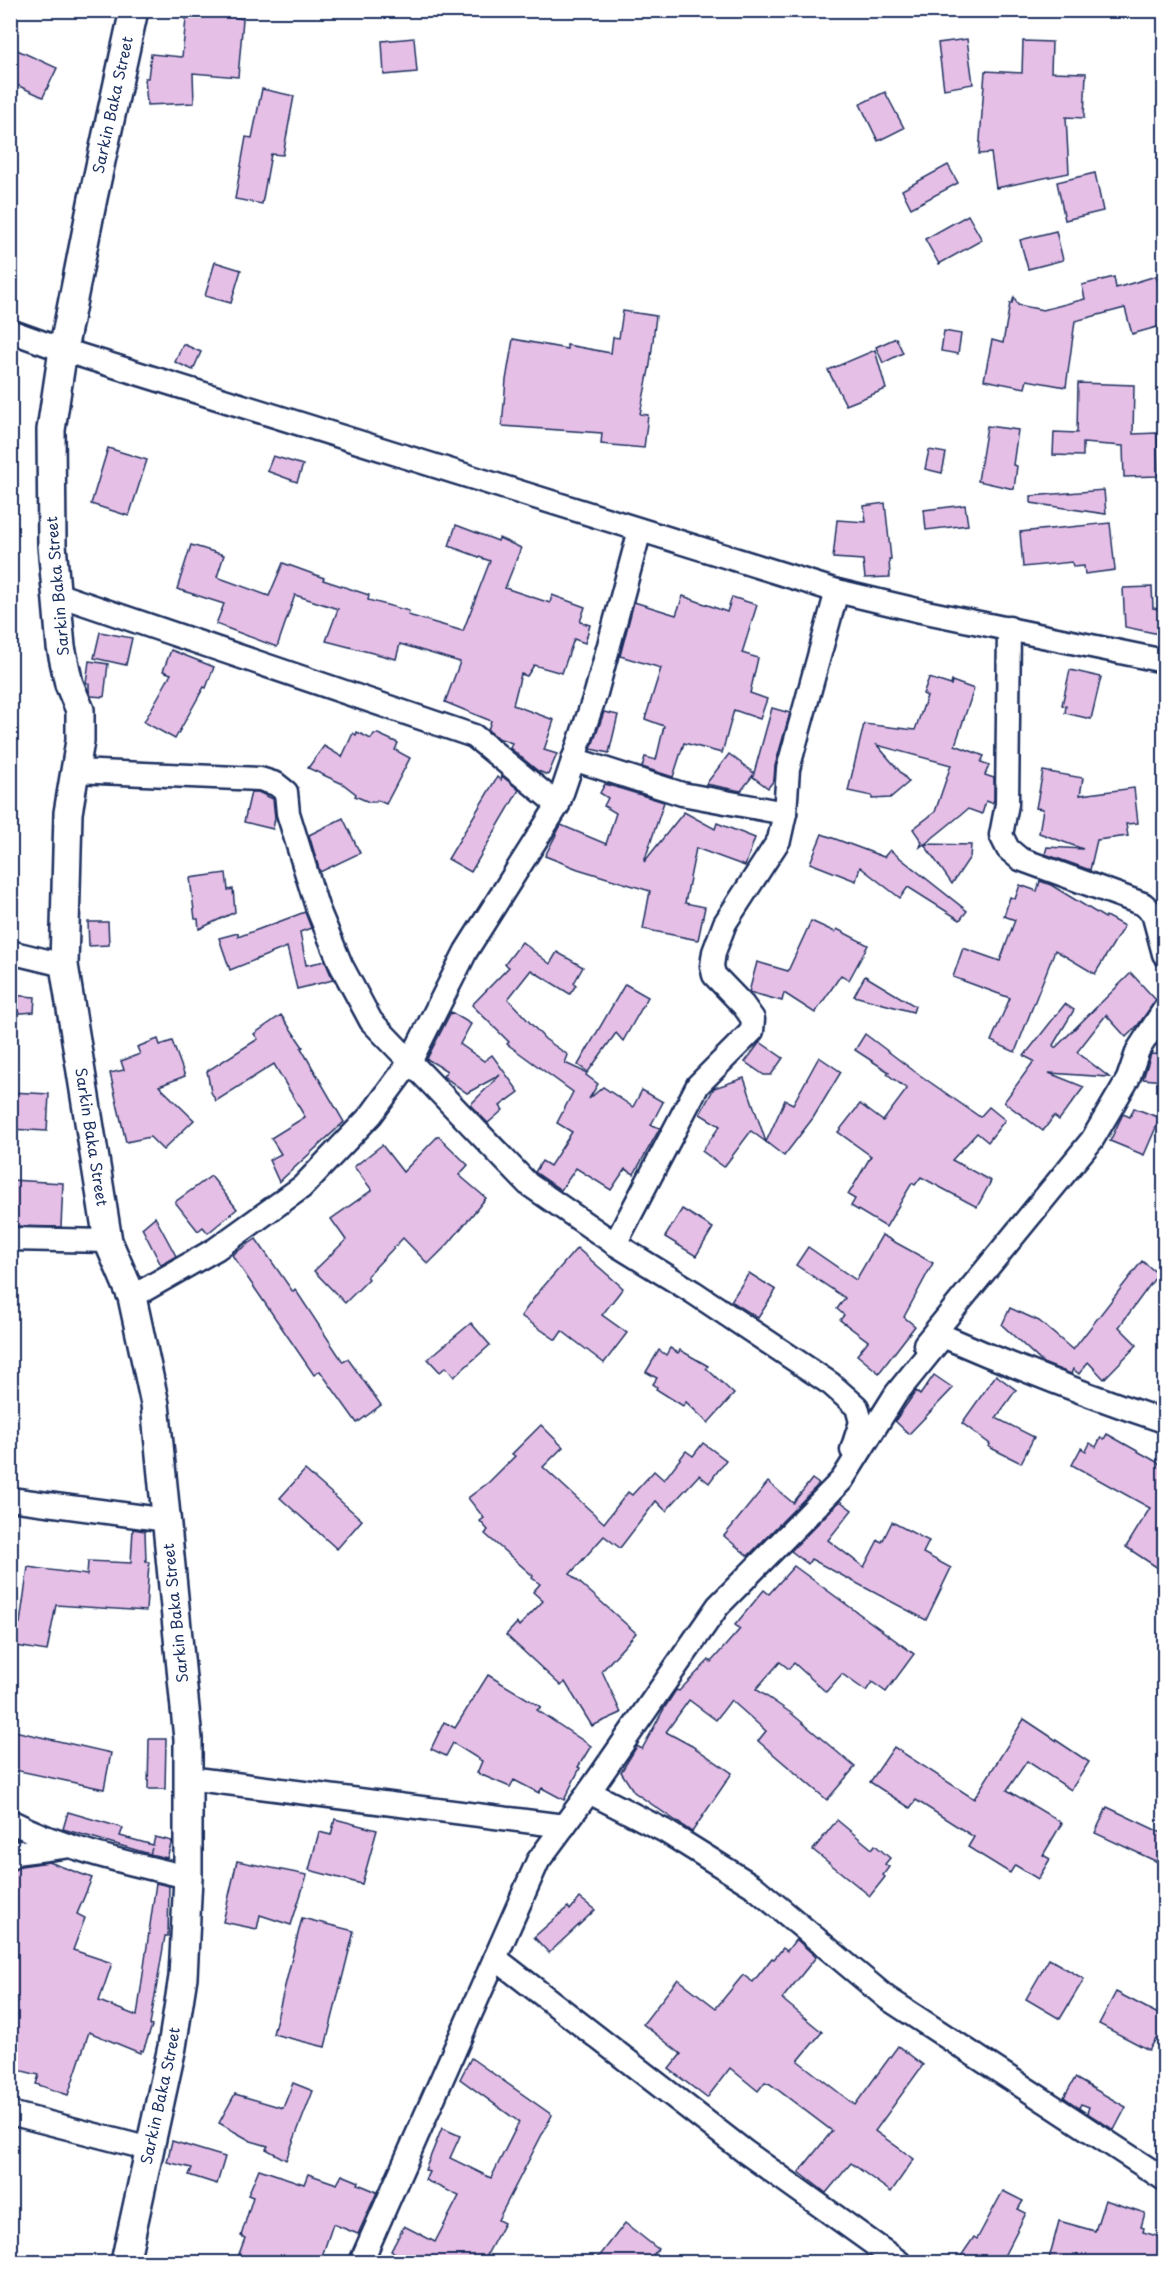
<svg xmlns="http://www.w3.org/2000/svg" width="1175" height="2273" viewBox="0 0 1175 2273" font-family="'Playpen Sans',sans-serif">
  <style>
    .building { fill: #e6bfe7; stroke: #1b2f5e; stroke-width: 1.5 }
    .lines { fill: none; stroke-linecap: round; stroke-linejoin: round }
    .minor-casing { stroke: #1b2f5e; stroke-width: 27 }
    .tertiary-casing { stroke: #1b2f5e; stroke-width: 32 }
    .minor { stroke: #fff; stroke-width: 22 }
    .tertiary { stroke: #fff; stroke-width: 27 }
    .labels { text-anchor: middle; stroke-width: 4.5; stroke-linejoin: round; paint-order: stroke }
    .street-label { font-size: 15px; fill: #1b2f5e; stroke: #fff }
  </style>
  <rect width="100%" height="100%" fill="#fff"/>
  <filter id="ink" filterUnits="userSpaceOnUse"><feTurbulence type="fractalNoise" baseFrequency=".0167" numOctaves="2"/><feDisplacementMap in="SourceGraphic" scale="12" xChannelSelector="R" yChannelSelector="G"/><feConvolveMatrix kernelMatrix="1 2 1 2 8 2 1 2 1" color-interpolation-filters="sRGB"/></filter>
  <g filter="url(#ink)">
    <!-- building -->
    <g class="building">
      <polygon points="187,10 236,10 235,17 243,19 238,77 193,73 194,103 147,105 145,78 148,78 151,54 182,57"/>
      <polygon points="414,38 417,72 384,75 382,41"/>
      <polygon points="967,39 973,84 944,89 938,43"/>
      <polygon points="1023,41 1052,42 1051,72 1086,73 1084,118 1066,117 1069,173 996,188 991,153 979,154 985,71 1022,73"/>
      <polygon points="15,49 57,68 43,97 10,82 10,59"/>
      <polygon points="262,89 294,96 283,155 271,154 262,204 235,199 246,137 252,138"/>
      <polygon points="885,92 904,128 878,141 860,104"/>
      <polygon points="948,165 958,183 911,208 902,190"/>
      <polygon points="1095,173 1103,211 1065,220 1057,182"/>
      <polygon points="968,215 982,240 939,264 925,239"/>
      <polygon points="1056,231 1063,260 1028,269 1020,240"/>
      <polygon points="215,262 241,270 231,303 205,296"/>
      <polygon points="1156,276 1164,302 1164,325 1132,334 1125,308 1075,321 1066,387 1027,380 1025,388 984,380 992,340 1003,343 1010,303 1012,303 1014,297 1018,305 1043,310 1085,299 1082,285 1114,277 1116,288"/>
      <polygon points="623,311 656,316 650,365 640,414 648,415 644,448 601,444 602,433 502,426 506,380 513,339 567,349 567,345 611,353 613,337 619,338"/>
      <polygon points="944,331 961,334 958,354 941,351"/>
      <polygon points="896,338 903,353 883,363 876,347"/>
      <polygon points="183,344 201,352 193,370 175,362"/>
      <polygon points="875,350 886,389 846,405 828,370"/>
      <polygon points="1078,383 1134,385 1133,434 1157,433 1158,476 1124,477 1123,446 1083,443 1083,456 1053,455 1054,432 1077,433"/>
      <polygon points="987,426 1018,430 1013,465 1017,466 1014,489 978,481"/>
      <polygon points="108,448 147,460 129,516 91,504"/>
      <polygon points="929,450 946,453 942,473 925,469"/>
      <polygon points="273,456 303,465 297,482 267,471"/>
      <polygon points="1104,490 1106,514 1031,503 1031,496"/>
      <polygon points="885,503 891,559 889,559 890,577 865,578 863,560 833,558 837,520 866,522 864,506"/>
      <polygon points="965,505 968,525 926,530 924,510"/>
      <polygon points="1110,523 1115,570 1085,574 1084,566 1073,567 1072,562 1023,567 1020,532"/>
      <polygon points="456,525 498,541 499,538 521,548 505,588 550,603 552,595 585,607 580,622 590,625 585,643 574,639 562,673 534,665 527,676 521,674 513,705 554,720 544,750 557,754 548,775 538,771 510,748 512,743 498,738 488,730 491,721 445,702 460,662 400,644 396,659 326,641 338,609 295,595 277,647 216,624 224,604 177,589 191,545 224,555 217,577 269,596 283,563 324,578 323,580 369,595 368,600 409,611 408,615 463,631 490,561 449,546"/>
      <polygon points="1152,587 1153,608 1164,610 1164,635 1125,627 1123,588"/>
      <polygon points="683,596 727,612 732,597 757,605 742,653 758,658 750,693 767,699 760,719 734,710 722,753 684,743 673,777 642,767 645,757 656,760 664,726 645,719 661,668 620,656 634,602 676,615"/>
      <polygon points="100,632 132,638 126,665 94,658"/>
      <polygon points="171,650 214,667 206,688 204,687 175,739 144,722 171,674 163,671"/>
      <polygon points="89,661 108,664 104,697 91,696 89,690 89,684 86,683"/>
      <polygon points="1070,670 1101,677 1091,719 1065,713 1066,706 1062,705"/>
      <polygon points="929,678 951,685 952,681 974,689 955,745 984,756 981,762 989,765 985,775 994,778 994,800 992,803 986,801 982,814 968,809 925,844 971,845 970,857 952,884 924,844 920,847 922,842 913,829 935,812 951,765 877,745 909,782 890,798 872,799 872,796 848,791 864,724 915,730 927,696 923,694"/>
      <polygon points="772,708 790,713 775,766 774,780 768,788 753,777 754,774 741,791 706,784 729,754 754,773"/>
      <polygon points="604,712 618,715 609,753 591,749"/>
      <polygon points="357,732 371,739 374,734 378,734 398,743 395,750 410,758 386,804 377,800 376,802 369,802 355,796 356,794 343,784 308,768 324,746 342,757 353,733 356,735"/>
      <polygon points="1043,771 1083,778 1080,795 1134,788 1138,823 1126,824 1128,836 1097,840 1090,870 1045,854 1047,847 1083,849 1039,833 1043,809 1036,808"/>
      <polygon points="502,776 519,790 471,872 448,859 497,777 501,780"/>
      <polygon points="605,784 664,802 644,862 684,812 715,829 717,823 755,838 745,866 696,848 685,903 705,907 698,940 643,929 650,891 578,869 545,856 561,825 606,844 616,813 604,806 608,798 600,793"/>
      <polygon points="251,792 258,792 273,799 275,818 273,829 244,822"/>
      <polygon points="343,818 360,853 320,872 309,835"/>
      <polygon points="822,834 884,857 890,850 967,911 960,920 908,887 900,898 860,867 856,881 810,863"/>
      <polygon points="226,873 228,890 233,889 235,912 199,929 198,919 195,919 190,878"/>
      <polygon points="1040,881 1051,885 1105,918 1106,916 1124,926 1095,974 1055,950 1015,1052 991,1041 1010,998 953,977 963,948 1000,961 1015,920 1004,916 1010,897 1015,899 1020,885 1037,891"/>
      <polygon points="305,912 311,928 300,932 306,965 325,961 333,980 297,989 287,947 230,970 219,938 238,933 238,937"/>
      <polygon points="811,921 835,932 837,929 868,945 849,980 841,975 815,1013 784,993 782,1001 749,992 757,962 788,971"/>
      <polygon points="88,922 108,922 109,945 89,946"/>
      <polygon points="522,942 550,964 557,952 583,967 574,983 576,985 570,994 531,970 508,999 545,1039 568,1055 565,1063 587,1073 586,1075 598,1084 589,1099 603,1087 633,1107 642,1090 663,1102 651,1125 660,1128 634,1174 625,1169 611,1190 576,1168 561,1190 535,1172 542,1161 550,1166 572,1132 557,1123 573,1092 507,1044 509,1042 472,1005 509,967 505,964"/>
      <polygon points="1131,973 1156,1000 1138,1025 1126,1037 1106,1015 1077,1052 1109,1077 1049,1073 1084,1087 1059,1120 1054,1116 1043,1131 1004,1102 1034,1061 1024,1056 1065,1004 1074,1010 1053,1045 1055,1048"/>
      <polygon points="865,976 915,1006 913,1012 854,996"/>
      <polygon points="625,984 648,997 623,1041 616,1033 588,1072 578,1065"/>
      <polygon points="10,995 35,997 34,1012 10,1014"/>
      <polygon points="451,1012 471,1024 460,1044 484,1061 492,1055 519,1092 500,1106 503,1110 488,1123 470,1105 500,1075 467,1093 443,1076 447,1071 427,1059"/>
      <polygon points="281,1015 303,1047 301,1048 344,1122 279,1182 269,1160 281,1154 271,1138 305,1117 274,1064 216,1101 211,1092 207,1071 258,1039 254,1034"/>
      <polygon points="865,1034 914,1071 980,1117 989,1107 1005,1120 988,1142 977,1133 952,1160 991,1181 977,1207 921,1177 915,1185 912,1183 886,1227 851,1206 855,1199 848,1195 871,1156 838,1132 860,1104 883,1121 907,1089 887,1074 889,1072 855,1050"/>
      <polygon points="158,1039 160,1045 172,1041 185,1076 159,1086 194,1120 163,1150 150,1137 126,1142 110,1073 124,1070 121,1061 140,1054 137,1047"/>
      <polygon points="760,1042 783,1058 771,1075 764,1075 745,1062"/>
      <polygon points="1151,1054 1164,1055 1164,1081 1143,1079"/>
      <polygon points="819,1057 841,1072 813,1118 784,1156 766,1142 785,1100 793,1104"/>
      <polygon points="744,1078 766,1142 751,1131 724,1167 702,1151 720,1126 700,1114 714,1088"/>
      <polygon points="10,1092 49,1094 47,1131 10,1129"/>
      <polygon points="1134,1108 1160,1118 1144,1155 1110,1141 1123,1114 1130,1117"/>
      <polygon points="438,1136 468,1165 459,1175 486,1198 449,1243 428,1264 403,1238 367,1276 369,1279 345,1303 314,1271 346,1240 331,1219 372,1190 354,1167 382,1145 403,1172"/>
      <polygon points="211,1176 237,1209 208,1233 203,1227 198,1231 175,1202"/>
      <polygon points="10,1180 63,1183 61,1227 10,1226"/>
      <polygon points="682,1209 713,1228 696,1256 665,1237"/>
      <polygon points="155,1217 176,1256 161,1265 142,1228"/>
      <polygon points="882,1235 933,1263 904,1317 915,1326 879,1373 857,1355 868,1341 840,1320 844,1315 837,1309 845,1298 796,1265 808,1247 856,1280"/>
      <polygon points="256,1239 293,1292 295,1289 343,1362 348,1359 381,1405 357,1423 320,1371 314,1375 232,1255"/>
      <polygon points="577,1248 623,1288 602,1315 627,1333 604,1363 562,1331 556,1340 521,1316 536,1295"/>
      <polygon points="1142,1261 1158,1274 1119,1327 1137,1345 1104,1379 1088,1362 1079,1374 1073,1369 1071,1374 1043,1363 1002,1325 1010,1308 1039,1321 1073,1350"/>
      <polygon points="749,1273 776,1290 758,1318 731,1301"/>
      <polygon points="471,1323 490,1345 454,1377 446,1367 440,1372 428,1359"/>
      <polygon points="670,1348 678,1353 680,1350 708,1366 706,1368 734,1394 708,1423 686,1402 683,1406 656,1389 657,1387 653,1384 657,1378 646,1372 659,1350 666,1355"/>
      <polygon points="934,1375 953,1388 909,1434 895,1421 916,1391 920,1395"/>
      <polygon points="996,1375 1016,1390 996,1418 1034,1437 1021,1463 989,1447 990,1444 962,1423"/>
      <polygon points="541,1425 563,1447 543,1467 604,1523 628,1492 632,1495 654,1471 664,1480 686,1451 693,1456 703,1443 726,1460 709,1483 699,1475 666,1511 656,1501 620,1548 604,1536 570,1574 636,1633 602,1671 621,1713 592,1726 565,1682 561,1686 506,1635 517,1623 519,1626 543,1601 533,1592 540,1584 532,1578 533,1576 485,1534 488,1530 480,1521 484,1518 468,1498 489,1482 515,1456 512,1454"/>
      <polygon points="1107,1434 1164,1466 1164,1572 1126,1547 1150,1508 1072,1465 1081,1448 1086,1451 1090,1443 1096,1447 1101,1437 1104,1439"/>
      <polygon points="305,1470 362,1520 337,1549 280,1498"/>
      <polygon points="812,1479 819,1484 748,1556 724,1536 768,1482 793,1503"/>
      <polygon points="840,1501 852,1510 828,1540 864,1567 878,1540 882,1542 892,1522 929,1541 923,1553 951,1568 926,1620 811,1559 808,1564 791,1551"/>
      <polygon points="133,1529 145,1531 146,1562 149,1562 146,1611 56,1605 47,1651 10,1645 10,1621 20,1623 28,1567 87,1575 88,1561 131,1563"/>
      <polygon points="794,1566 914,1654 886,1692 872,1682 866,1691 842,1674 826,1692 794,1663 789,1669 780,1662 756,1689 791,1713 855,1767 827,1800 758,1741 766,1731 731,1700 716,1720 689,1700 666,1732 692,1746 732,1773 692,1832 634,1792 621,1772 637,1746 642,1749 665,1707 676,1690 679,1691 709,1660 711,1662 740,1629 735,1625 764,1590 769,1594"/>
      <polygon points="488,1675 541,1707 537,1710 591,1746 578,1767 580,1768 564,1800 542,1788 539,1793 514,1780 510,1787 477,1773 482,1761 453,1743 446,1756 431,1749 444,1722 455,1728"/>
      <polygon points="1024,1719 1089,1762 1071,1790 1027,1761 1007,1790 1062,1823 1043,1855 1050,1859 1038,1879 1015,1865 1010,1873 968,1847 974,1837 916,1800 910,1808 870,1782 894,1747 974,1799"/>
      <polygon points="10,1730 111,1753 104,1789 10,1769"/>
      <polygon points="149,1739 166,1739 165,1789 148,1789"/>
      <polygon points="1107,1807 1164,1834 1164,1865 1095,1833"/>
      <polygon points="68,1812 123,1828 120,1836 153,1845 155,1837 172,1841 167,1858 150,1854 152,1848 150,1854 63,1829"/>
      <polygon points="335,1819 377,1830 362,1884 309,1870 319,1832 331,1835"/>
      <polygon points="837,1820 872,1849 875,1845 890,1858 885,1864 889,1867 883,1875 885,1877 870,1896 813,1850"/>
      <polygon points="237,1861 307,1875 291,1925 260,1915 257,1929 223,1922"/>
      <polygon points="49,1862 92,1878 77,1914 85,1918 73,1950 112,1963 99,2001 137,2016 156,1883 169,1886 168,1936 165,1936 150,2025 152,2026 143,2051 141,2050 140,2053 89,2032 68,2095 36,2084 39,2075 10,2068 10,1871 21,1866"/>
      <polygon points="580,1898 595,1910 549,1953 534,1937 568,1907 570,1910"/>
      <polygon points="302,1918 354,1931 325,2047 273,2034"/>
      <polygon points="796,1939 816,1957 782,1999 822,2032 798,2061 855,2105 898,2046 923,2065 875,2131 914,2159 891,2192 851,2163 826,2193 799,2172 832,2131 770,2084 765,2082 758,2091 730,2068 707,2098 669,2069 681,2054 643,2024 678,1979 716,2008 743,1975 753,1982 772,1958 774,1959 783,1948 787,1951"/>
      <polygon points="1049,1959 1084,1979 1060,2019 1026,1999"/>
      <polygon points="1116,1992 1164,2017 1164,2043 1156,2039 1149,2050 1099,2024"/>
      <polygon points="471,2058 552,2115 498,2220 504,2223 483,2262 413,2262 391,2251 404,2226 435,2242 459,2196 425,2180 429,2172 425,2170 442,2128 460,2136 450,2158 491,2178 519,2122 460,2079"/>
      <polygon points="1075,2078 1126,2107 1114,2130 1087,2113 1089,2107 1081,2104 1079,2108 1064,2097"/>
      <polygon points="293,2083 313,2091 286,2160 266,2149 268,2146 251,2141 219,2123 235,2094 283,2108"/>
      <polygon points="172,2141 225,2157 217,2184 189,2175 192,2168 167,2162"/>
      <polygon points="259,2169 304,2184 308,2174 337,2184 342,2175 359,2182 358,2184 377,2192 358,2234 333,2224 320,2262 236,2262 245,2238 241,2236 253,2197 248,2195"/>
      <polygon points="1003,2191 1023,2201 1018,2209 1026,2213 1001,2262 957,2262 974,2237 977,2239"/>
      <polygon points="1105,2200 1145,2213 1141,2227 1144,2228 1143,2232 1164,2238 1164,2262 1062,2262 1049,2259 1059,2221 1095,2231"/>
      <polygon points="625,2223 658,2249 647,2262 595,2262"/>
    </g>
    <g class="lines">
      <!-- minor casing -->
      <g class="minor-casing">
        <g id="minor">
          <polyline points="10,331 63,350 837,591 921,611 1164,661"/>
          <polyline points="56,594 474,736 558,805"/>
          <polyline points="1009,628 1007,804 1001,835 1008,849 1020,859 1143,904 1153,913 1164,954"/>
          <polyline points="573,759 682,794 785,813"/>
          <polyline points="75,771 260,779 276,784 286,792 288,813 317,907 341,965 371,1021 528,1184 615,1244 693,1292 831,1384 857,1407 861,1422 852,1450"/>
          <polyline points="10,952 64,965"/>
          <polyline points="10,1239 108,1241"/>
          <polyline points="615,1244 698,1085 752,1031 753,1019 743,1005 714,975 712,966 714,952 725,923 779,840 785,813 788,769 837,591"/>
          <polyline points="132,1297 216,1249 302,1187 371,1115 410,1062 466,951 558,805 596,693 640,530"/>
          <polyline points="925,1344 1092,1140 1128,1079 1138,1050 1164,1010"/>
          <polyline points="10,1499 167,1520"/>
          <polyline points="188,1778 564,1826"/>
          <polyline points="589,1792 665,1831 753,1886 887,1998 1164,2179"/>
          <path d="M10,1821C66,1850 128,1863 188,1877"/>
          <polyline points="10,1858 15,1853 70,1846"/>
          <polyline points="495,1958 744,2151 899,2262"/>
          <polyline points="10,2113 150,2149"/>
          <path d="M361,2262L538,1861L589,1792L718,1606L842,1480L896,1394L943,1336C1017,1368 1088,1396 1164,1421"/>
        </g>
      </g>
      <!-- tertiary casing -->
      <g class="tertiary-casing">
        <g id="tertiary">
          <path id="s1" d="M125,2262L172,2047L183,1977L188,1877V1739L155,1404L132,1297L108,1241L64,965L68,813L80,741V710L69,684L61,647L52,545L51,430L63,350L93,198L134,10"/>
        </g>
      </g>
      <!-- minor -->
      <use href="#minor" class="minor"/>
      <!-- tertiary -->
      <use href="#tertiary" class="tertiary"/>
    </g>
  </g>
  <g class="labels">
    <!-- street labels -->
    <g class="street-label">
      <text dy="5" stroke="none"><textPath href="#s1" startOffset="2186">Sarkin Baka Street</textPath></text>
      <text transform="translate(58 586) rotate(-95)" y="5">Sarkin Baka Street</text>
      <text transform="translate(91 1137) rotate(81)" y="5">Sarkin Baka Street</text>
      <text transform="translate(176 1613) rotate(-96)" y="5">Sarkin Baka Street</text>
      <text dy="5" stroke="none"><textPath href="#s1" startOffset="170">Sarkin Baka Street</textPath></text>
    </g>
  </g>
  <!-- margin -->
  <rect width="1175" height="2273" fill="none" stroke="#fff" stroke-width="36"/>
  <rect x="18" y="18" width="1139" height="2237" fill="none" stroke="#1b2f5e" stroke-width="2" filter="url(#ink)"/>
</svg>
